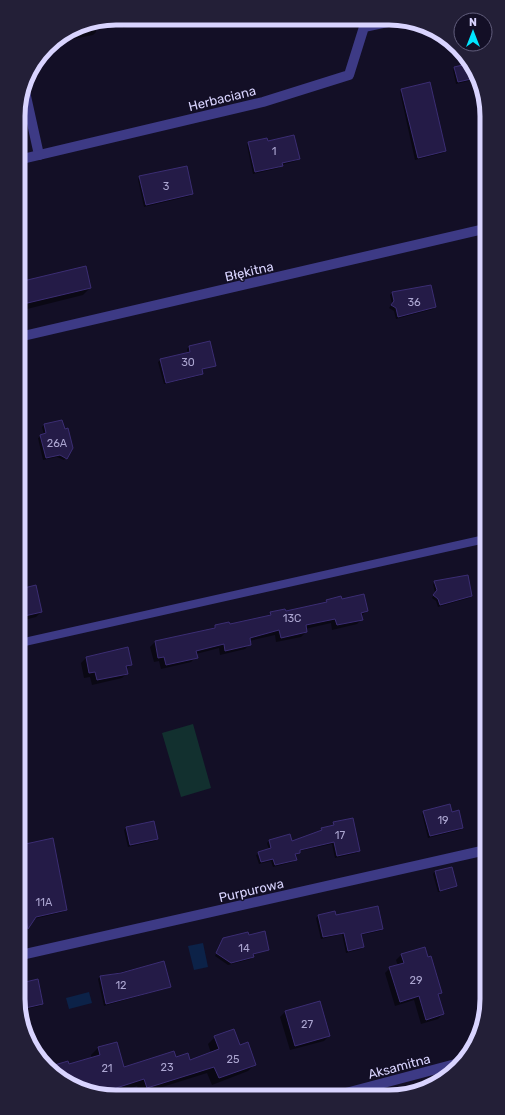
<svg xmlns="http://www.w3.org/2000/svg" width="505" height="1115" viewBox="0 0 505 1115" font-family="Rubik,sans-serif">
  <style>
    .green { fill: #12302f }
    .water { fill: #0c2248 }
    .shadow { fill: #0007 }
    .building { fill: #241b47; stroke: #3b2d73 }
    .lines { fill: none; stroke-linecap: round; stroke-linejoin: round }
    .service { stroke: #3d3a85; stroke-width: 8 }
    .minor { stroke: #3d3a85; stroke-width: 10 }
    .labels { text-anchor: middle; stroke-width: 3; stroke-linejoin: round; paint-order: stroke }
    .number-label { font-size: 11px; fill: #aca6d1 }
    .street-label { font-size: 13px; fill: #d9d4ff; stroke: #130f26 }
    .rim { fill: none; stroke: #d9d4ff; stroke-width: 5 }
  </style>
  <rect width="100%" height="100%" fill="#130f26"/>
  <!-- green -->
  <polygon class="green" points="193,724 211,788 181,797 162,733"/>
  <!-- water -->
  <g class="water">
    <polygon points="203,943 208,967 194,970 188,946"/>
    <polygon points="89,992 92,1003 69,1009 66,998"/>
  </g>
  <!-- shadow -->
  <g class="shadow">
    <polygon points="116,18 151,18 152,20 149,22 123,28 122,20 94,26 96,32 93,35 68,40 66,33 79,25"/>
    <polygon points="468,65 477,79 456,84 453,70 455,68"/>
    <polygon points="429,83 445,151 443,153 415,160 400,92 402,90"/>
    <polygon points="267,142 298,159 296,161 281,165 279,168 253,174 247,145 249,143"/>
    <polygon points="140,177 192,193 190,196 144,207 138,179"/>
    <polygon points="85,267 90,288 83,295 19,311 19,283"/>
    <polygon points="392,293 435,307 433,309 396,319 394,311 389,308 392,304 390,295"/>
    <polygon points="189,347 214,365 201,370 202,373 199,376 164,384 158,362 161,360 188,354 187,349"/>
    <polygon points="62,421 66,458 64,460 57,457 43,460 38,438 44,435 42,427 44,425"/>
    <polygon points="435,582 471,596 469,598 438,607 436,601 432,598 435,593 433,584"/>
    <polygon points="35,586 41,612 36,617 28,619 20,624 20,590"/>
    <polygon points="341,600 367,611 361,616 362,619 357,624 332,630 331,623 305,629 306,632 301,637 276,642 275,635 249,641 250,644 245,649 220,655 219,648 196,654 196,657 191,662 161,669 159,661 154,662 150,647 155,642 212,629 215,626 229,625 267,617 271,613 285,613 324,603 327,601"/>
    <polygon points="127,648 131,665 126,669 127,673 122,678 92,685 90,677 84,678 81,663 86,658"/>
    <polygon points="424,812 451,813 462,828 460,830 428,838 422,814"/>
    <polygon points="154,822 157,839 155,841 128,847 124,830 126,828"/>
    <polygon points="334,823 359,850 357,853 335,858 332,844 299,851 295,855 296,859 293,862 273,867 271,861 259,864 256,855 269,850 267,843 269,841 291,842 320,832 322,828 332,826"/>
    <polygon points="52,839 66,910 63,912 34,919 25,930 21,910 21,846"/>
    <polygon points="435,871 455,886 453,888 438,892 433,874"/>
    <polygon points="318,916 335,916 382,929 380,931 361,935 363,947 361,949 346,953 342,934 321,939 316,918"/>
    <polygon points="248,936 268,949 253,955 251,959 228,965 215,956 224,939"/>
    <polygon points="401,955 441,992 438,996 443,1014 438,1019 421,1024 414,1000 395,1006 385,973 390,968 398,966 396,960"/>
    <polygon points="163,962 169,986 167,988 104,1006 98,979 100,977"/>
    <polygon points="21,984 42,1004 40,1006 21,1010"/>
    <polygon points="285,1012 329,1036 324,1041 290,1050 280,1017"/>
    <polygon points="215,1037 239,1046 255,1064 248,1071 212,1085 207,1073 140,1094 137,1086 110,1095 97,1095 51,1073 49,1068 68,1062 69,1065 92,1059 91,1055 98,1048 124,1068 175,1058 190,1061 211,1053 208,1044"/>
  </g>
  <!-- building -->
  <g class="building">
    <polygon points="467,64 476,78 458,82 454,67"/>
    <polygon points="430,82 446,151 418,158 401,89"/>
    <polygon points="294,135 300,159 282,163 283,166 255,172 248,142 267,138 268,141"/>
    <polygon points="187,166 193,194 146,205 139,176"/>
    <polygon points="86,266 91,288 19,305 19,282"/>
    <polygon points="431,285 436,307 398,317 396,308 391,305 394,301 392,292"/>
    <polygon points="210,341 216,366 202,369 203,374 166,383 160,359 190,352 189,346"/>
    <polygon points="62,420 65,429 68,428 73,448 67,459 60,455 46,458 40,435 46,433 44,424"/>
    <polygon points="468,575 472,596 440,605 438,599 433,595 437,590 434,581"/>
    <polygon points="36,585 42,612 20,617 20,589"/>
    <polygon points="364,594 368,611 361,613 363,620 337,625 335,619 306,625 307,632 281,638 279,630 250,638 251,645 225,651 224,644 196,651 198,658 166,665 164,657 158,658 155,641 215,628 215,625 229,622 230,624 271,615 270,612 285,609 286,611 327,602 326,600 341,596 342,599"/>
    <polygon points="128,647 132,665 126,666 128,674 97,680 95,672 89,673 86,657"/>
    <polygon points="450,804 452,812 459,810 463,828 430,836 423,811"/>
    <polygon points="353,818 360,851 337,856 334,842 300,850 300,853 295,854 297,860 275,865 273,859 261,862 258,852 271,848 269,840 290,834 292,841 322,830 321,828 334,825 333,822"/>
    <polygon points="154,821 158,839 130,845 126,827"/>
    <polygon points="53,838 67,910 36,917 28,929 21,898 21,845"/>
    <polygon points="452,867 457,886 440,891 435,871"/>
    <polygon points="378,906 383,929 361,934 364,947 348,951 344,933 323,937 318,915 335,911 336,915"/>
    <polygon points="265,931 269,950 253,954 254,957 231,963 216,953 223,938 248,932 249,935"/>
    <polygon points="425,947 428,957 431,956 442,993 438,994 444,1014 426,1020 419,996 400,1002 389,967 404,963 401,954"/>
    <polygon points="164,961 171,987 106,1004 100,976 121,973"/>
    <polygon points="38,979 43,1004 21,1009 21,983"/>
    <polygon points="320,1001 330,1036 295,1046 285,1011"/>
    <polygon points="234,1029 240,1045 248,1042 256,1065 219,1078 214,1067 147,1088 144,1079 110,1090 112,1095 97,1095 51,1073 48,1067 68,1061 69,1064 100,1055 98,1047 117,1042 124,1067 174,1051 176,1057 188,1053 190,1060 219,1049 214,1036"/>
  </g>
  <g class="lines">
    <!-- service -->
    <polyline class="service" points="20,643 485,539"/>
    <!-- minor -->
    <g class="minor">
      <polyline points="24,87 39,155"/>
      <polyline points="18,160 263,102 349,75 364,27 397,20"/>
      <polyline points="19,337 484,229"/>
      <polyline points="21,955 486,850"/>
      <polyline points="342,1094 463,1062"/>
    </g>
  </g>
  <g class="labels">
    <!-- number labels -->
    <g class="number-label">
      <text x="274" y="155">1</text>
      <text x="166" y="190">3</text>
      <text x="414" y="306">36</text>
      <text x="188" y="366">30</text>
      <text x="57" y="447">26A</text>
      <text x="292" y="622">13C</text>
      <text x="443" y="824">19</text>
      <text x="340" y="839">17</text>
      <text x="44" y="906">11A</text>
      <text x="244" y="952">14</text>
      <text x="416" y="984">29</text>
      <text x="121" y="989">12</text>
      <text x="307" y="1028">27</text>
      <text x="233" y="1063">25</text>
      <text x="167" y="1071">23</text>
      <text x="107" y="1072">21</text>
    </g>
    <!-- street labels -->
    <g class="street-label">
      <text transform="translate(222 98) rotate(-14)" y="5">Herbaciana</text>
      <text transform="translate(249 271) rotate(-13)" y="5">Błękitna</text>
      <text transform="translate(251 890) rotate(-13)" y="5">Purpurowa</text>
      <text transform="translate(399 1066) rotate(-15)" y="5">Aksamitna</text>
    </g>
  </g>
  <!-- crop -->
  <path d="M0 0H505V1115H0ZM116 25H389A91 91 0 0 1 480 116V999A91 91 0 0 1 389 1090H116A91 91 0 0 1 25 999V116A91 91 0 0 1 116 25Z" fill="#231f37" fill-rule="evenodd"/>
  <path class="rim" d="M116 25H389A91 91 0 0 1 480 116V999A91 91 0 0 1 389 1090H116A91 91 0 0 1 25 999V116A91 91 0 0 1 116 25Z"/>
  <!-- north arrow -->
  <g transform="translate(473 32)"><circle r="19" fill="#130f26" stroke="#625e7d"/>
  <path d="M0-3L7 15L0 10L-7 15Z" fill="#00e5ff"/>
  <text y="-6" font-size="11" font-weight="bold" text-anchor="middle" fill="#d9d4ff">N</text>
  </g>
</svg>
